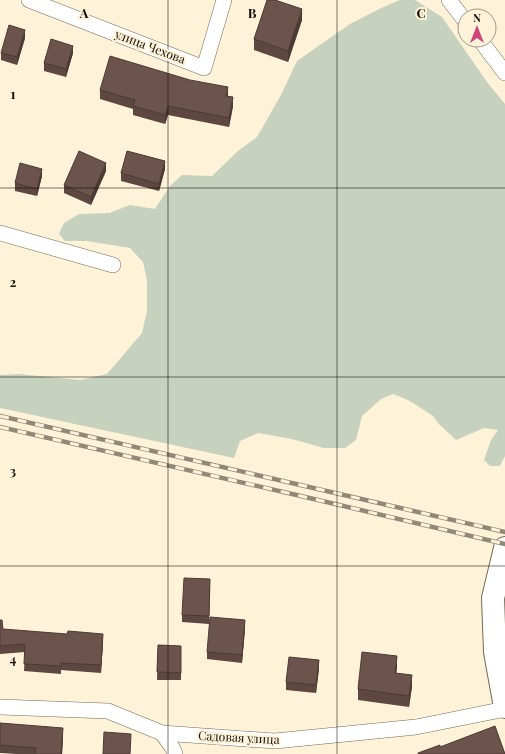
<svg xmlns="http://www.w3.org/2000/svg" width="505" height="754" viewBox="0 0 505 754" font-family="'Playfair Display',serif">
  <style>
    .green { fill: #c6d1be }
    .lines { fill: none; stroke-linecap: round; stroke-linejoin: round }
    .street-casing { stroke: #746a54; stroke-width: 16 }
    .secondary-casing { stroke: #746a54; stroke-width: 24 }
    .street { stroke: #fff; stroke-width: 15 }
    .secondary { stroke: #fff; stroke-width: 22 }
    .rail-casing { stroke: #918977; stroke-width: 4.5 }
    .rail { stroke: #fef2d8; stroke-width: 3; stroke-dasharray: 9; stroke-linecap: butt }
    .wall { fill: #5d4740 }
    .shaded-wall { fill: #4c3a34 }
    .building { fill: #6c534b; stroke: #4c3a34 }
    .grid { fill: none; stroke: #110d05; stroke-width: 1; stroke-opacity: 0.55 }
    .labels { text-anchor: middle; stroke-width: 4; stroke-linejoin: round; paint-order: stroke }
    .street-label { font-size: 12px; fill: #110d05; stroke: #fef2d8 }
    .grid-label { font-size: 13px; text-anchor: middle; font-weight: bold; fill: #110d05; stroke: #fef2d8; stroke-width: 4; stroke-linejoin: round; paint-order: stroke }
  </style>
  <rect width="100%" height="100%" fill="#fef2d8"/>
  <!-- green -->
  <polygon class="green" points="400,0 415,0 442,17 487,82 505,104 505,456 500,466 490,466 484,460 491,440 498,430 484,428 456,440 439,424 433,416 410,401 393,394 381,399 362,416 356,440 345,448 324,448 292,439 258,433 240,441 234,458 0,408 0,375 19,374 80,380 107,374 142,333 147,311 147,280 143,262 130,248 87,241 65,241 59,234 64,223 79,214 109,213 130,205 155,209 170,186 182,175 212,176 238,151 257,137 281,95 297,61 350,24 381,8"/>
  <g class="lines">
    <!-- street casing -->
    <g class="street-casing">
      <g id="street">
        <polyline points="29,0 204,68 224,0"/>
        <polyline points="449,0 465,21"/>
        <polyline points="480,40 505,73"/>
        <polyline points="0,233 113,265"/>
        <polyline points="0,707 108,711 162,733 275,741 416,727 505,709"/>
        <polyline points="162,733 172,747 175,754"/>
      </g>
    </g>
    <!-- secondary casing -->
    <g class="secondary-casing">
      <polyline id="secondary" points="505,548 493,598 495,652 505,707"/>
    </g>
    <!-- street -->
    <use href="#street" class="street"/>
    <!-- secondary -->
    <use href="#secondary" class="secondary"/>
    <!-- rail casing -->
    <g class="rail-casing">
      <g id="rail">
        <polyline points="0,416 505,532"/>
        <polyline points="0,427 301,496 505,544"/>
      </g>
    </g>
    <!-- rail -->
    <use href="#rail" class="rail"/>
  </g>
  <!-- wall -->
  <g class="wall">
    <polygon points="302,20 288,62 254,50 254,39"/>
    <polygon points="25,38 17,65 1,60 1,53"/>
    <polygon points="73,53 66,77 44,71 44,63"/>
    <polygon points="100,90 228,96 233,106 229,127 168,115 165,124 133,115 133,109 100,99"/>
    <polygon points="165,169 159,191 121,181 121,173"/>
    <polygon points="106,171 91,205 64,193 64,185"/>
    <polygon points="42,176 37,196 15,191 15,183"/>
    <polygon points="210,586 209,624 182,622 182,615"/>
    <polygon points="0,620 3,629 103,641 101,673 61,670 61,674 24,671 25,652 0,654"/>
    <polygon points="245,628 242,663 207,659 207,652"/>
    <polygon points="158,645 181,646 181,680 157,680"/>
    <polygon points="397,667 396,673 412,686 409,707 358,700 358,689"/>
    <polygon points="319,668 316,693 286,690 286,682"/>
    <polygon points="0,723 63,736 62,754 16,754 0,753"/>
  </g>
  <!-- shaded-wall -->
  <g class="shaded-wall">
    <polygon points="302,9 302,20 288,62 288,51"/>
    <polygon points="25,30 25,38 17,65 17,57"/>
    <polygon points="73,46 73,53 66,77 66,69"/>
    <polygon points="228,87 228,96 226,96"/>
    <polygon points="233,97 233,106 229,127 229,118"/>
    <polygon points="168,106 168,115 165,124 165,115"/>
    <polygon points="165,161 165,169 159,191 159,184"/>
    <polygon points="106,163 106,171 91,205 91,197"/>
    <polygon points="42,169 42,176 37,196 37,189"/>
    <polygon points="245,620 245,628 242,663 242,655"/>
    <polygon points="103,634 103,641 101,673 101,665"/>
    <polygon points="397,656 397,667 395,684 395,673"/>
    <polygon points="319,660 319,668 316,693 316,685"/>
    <polygon points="412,675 412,686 409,707 409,696"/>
    <polygon points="63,728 63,736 62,754 61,754"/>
  </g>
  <!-- building -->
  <g class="building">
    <polygon points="267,0 275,0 302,9 288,51 254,39"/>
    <polygon points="9,25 25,30 17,57 1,53"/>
    <polygon points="51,39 73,46 66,69 44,63"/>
    <polygon points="110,56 190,80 228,87 226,96 233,97 229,118 168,106 165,115 133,106 135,100 100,90"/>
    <polygon points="79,151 106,163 91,197 64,185"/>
    <polygon points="127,151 165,161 159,184 121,173"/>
    <polygon points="20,163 42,169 37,189 15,183"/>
    <polygon points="184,578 210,579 209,616 182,615"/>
    <polygon points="210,617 245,620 242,655 207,652"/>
    <polygon points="0,620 2,620 3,629 67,634 68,631 103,634 101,665 61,663 61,666 24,664 25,644 0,646"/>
    <polygon points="158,645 181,646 181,673 157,672"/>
    <polygon points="362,652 397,656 395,673 412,675 409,696 358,689"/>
    <polygon points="289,657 319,660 316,685 286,682"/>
    <polygon points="0,723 63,728 61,754 35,754 36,748 0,745"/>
    <polygon points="495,726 505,754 418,754 418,753 440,745 440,747"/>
    <polygon points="104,732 131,734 130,754 103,754"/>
  </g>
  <!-- grid -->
  <path class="grid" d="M168,0V754M337,0V754M0,188H505M0,377H505M0,566H505"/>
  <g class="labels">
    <!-- street labels -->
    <g class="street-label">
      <text transform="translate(150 47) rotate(21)" y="4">улица Чехова</text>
      <text transform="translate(239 738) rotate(3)" y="4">Садовая улица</text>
    </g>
  </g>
  <g class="grid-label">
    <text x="84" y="18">A</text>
    <text x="252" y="18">B</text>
    <text x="421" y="18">C</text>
    <text x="13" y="99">1</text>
    <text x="13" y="287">2</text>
    <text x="13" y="476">3</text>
    <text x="13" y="664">4</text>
  </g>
  <!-- north arrow -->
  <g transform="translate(477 28)"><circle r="19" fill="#fef2d8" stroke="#9f9684"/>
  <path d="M0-3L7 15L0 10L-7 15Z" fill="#cf447a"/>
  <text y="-6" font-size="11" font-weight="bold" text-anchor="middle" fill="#110d05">N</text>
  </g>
</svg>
